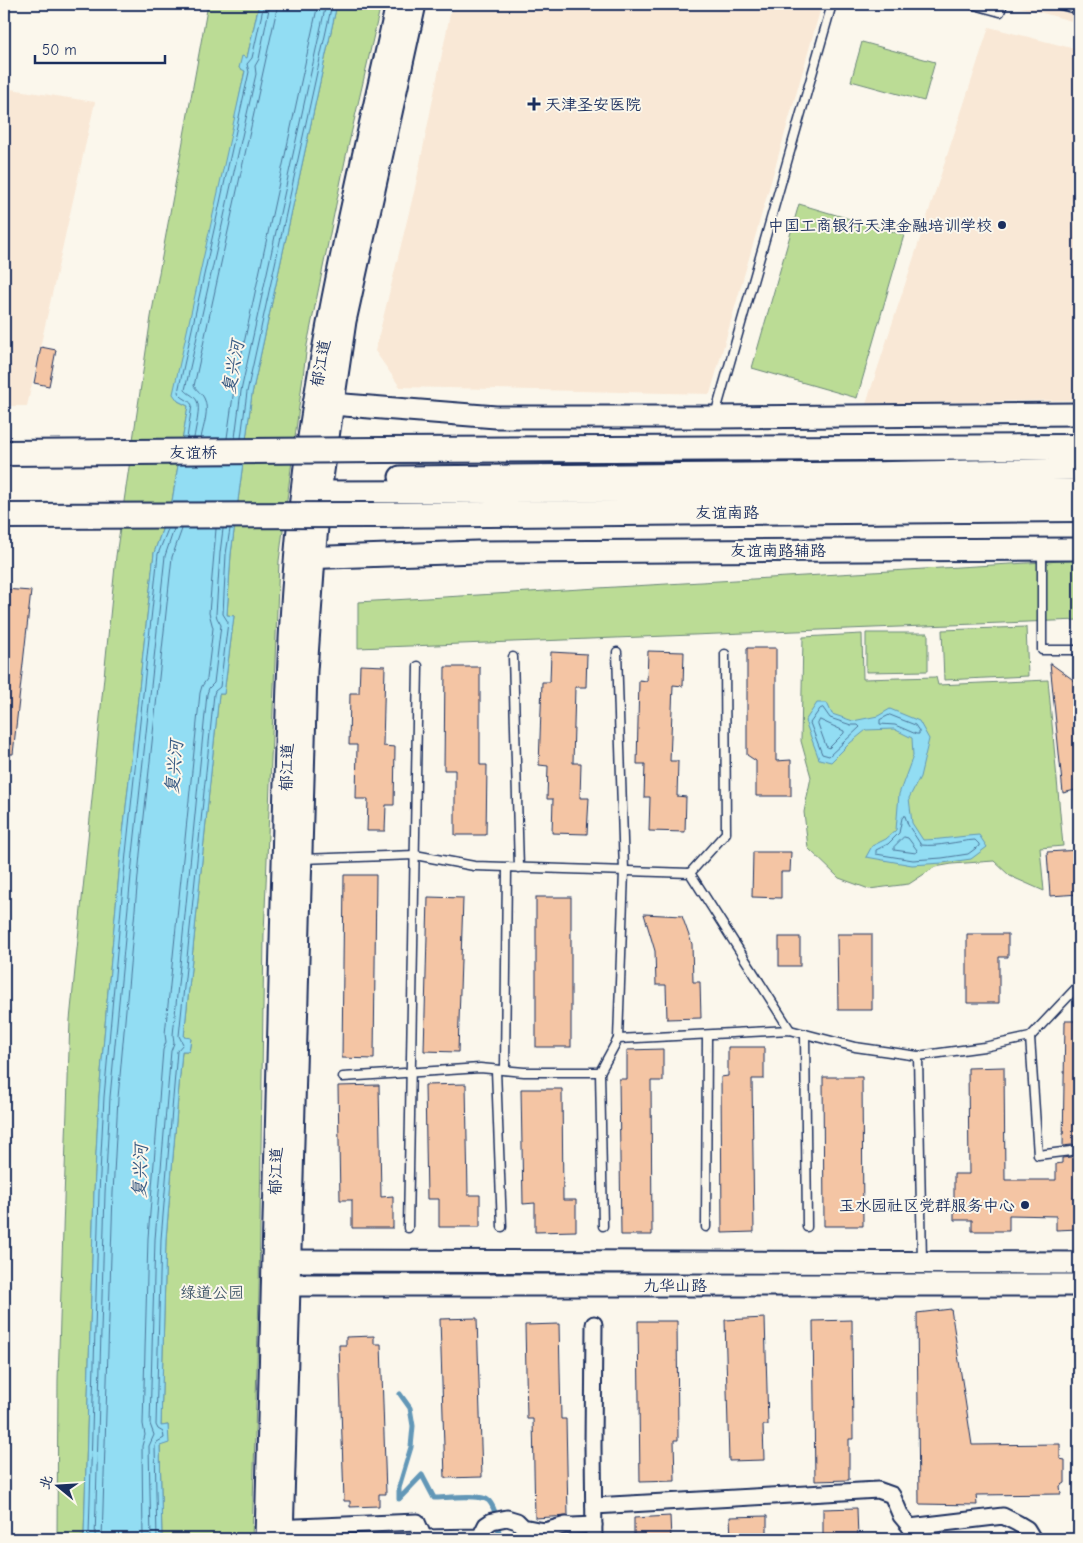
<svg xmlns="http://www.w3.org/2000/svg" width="1083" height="1543" viewBox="0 0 1083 1543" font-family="'Comic Neue','LXGW WenKai TC',sans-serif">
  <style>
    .built { fill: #f9e8d6 }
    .green { fill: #bbdc95; stroke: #6b867a }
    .water { fill: #92ddf3; stroke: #6297b7 }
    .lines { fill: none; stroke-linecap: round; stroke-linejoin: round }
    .shore { stroke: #4b759a; stroke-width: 1 }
    .stream { stroke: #6297b7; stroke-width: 5 }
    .building { fill: #f4c5a4; stroke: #1b2f5e }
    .lane-casing { stroke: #1b2f5e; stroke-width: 11 }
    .street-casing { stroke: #1b2f5e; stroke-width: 19 }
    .secondary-casing { stroke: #1b2f5e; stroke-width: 25 }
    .primary-casing { stroke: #1b2f5e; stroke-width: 28 }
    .lane { stroke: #fbf7ec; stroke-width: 8 }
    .street { stroke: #fbf7ec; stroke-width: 15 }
    .secondary { stroke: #fbf7ec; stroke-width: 21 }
    .primary { stroke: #fbf7ec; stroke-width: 24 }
    .primary-bridge-casing { stroke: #1b2f5e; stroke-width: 28; stroke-linecap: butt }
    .primary-bridge { stroke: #fbf7ec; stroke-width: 24 }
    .poi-dot { fill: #1b2f5e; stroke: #fbf7ec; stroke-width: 2 }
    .labels { text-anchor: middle; stroke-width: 4; stroke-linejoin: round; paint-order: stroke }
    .poi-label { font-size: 16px; fill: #1b2f5e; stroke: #fbf7ec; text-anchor: end }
    .street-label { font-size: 16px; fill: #1b2f5e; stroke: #fbf7ec }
    .park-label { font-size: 16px; fill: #435a6c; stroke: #fbf7ec }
    .water-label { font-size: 18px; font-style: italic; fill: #395a83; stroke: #fbf7ec }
  </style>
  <rect width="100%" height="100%" fill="#fbf7ec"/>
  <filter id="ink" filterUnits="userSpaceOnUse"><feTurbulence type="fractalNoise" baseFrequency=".02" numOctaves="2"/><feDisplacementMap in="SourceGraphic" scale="10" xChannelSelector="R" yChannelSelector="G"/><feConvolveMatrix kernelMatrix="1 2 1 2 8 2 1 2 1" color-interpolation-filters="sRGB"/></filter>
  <g filter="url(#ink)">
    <!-- built -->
    <g class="built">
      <polygon points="452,4 822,4 710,394 400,387 375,351 415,188"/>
      <polygon points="1010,4 1079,4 1079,23"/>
      <polygon points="989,27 1079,50 1079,400 866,404"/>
      <polygon points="4,88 95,102 27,406 4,406"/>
    </g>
    <!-- green -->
    <g class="green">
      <polygon points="208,4 259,4 247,58 239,68 245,70 178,401 188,406 172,501 154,553 121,852 107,1002 99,1096 94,1192 84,1536 78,1538 78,1539 57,1539 58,1380 70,1020 116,556 151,317"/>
      <polygon points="337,4 381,4 346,156 307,345 279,561 264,934 259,1294 252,1539 162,1539 160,1445 168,1443 168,1425 161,1426 166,1239 182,1051 189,1051 191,1039 184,1037 219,694 224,694 234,616 227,615 231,554 252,394"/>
      <polygon points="862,42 935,62 924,101 851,81"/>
      <polygon points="799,204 904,235 857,398 752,368"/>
      <polygon points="1079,560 1079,620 358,648 358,602"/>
      <polygon points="1026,627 1028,676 944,680 942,630"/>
      <polygon points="866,633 928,633 928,671 866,672"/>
      <polygon points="862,634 863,679 936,677 938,685 1048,680 1063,846 1040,848 1044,891 1010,876 994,861 952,864 935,867 909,884 869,889 839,878 808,848 804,812 811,777 801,741 803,637"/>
    </g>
    <!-- water -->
    <g class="water">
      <polygon points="259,4 337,4 252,394 231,554 227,615 234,616 224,694 219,694 184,1037 191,1038 189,1051 182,1051 166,1239 161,1426 168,1425 169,1443 160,1446 162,1539 78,1539 78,1538 84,1536 94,1192 99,1096 107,1002 121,852 154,553 172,501 188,406 178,401 173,394 245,71 239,68 242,56 247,58"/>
      <path d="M817,703H827L832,714L853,721L878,716L890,709L919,721L929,739L920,777L909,798L912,823L923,840C941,840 960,836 979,835L987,847L971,859L943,863L912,865L866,857L872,846L886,839L896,830L899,794L913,756L912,738L894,729L866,730L850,743L831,762L819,759L805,721Z"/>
    </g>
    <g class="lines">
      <!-- shore -->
      <g class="shore">
        <path d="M187,438L192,405C189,399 181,399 178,392L249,72L247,64L252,58L264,4"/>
        <path d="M194,438C195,430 201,408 197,401C194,395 188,394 185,390L256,74L255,66L259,59L270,4"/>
        <path d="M201,438C203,427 210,409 204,398C202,393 196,390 194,386L278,4"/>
        <polyline points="227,438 234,389 318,4"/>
        <polyline points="235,438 241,391 326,4"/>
        <polyline points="241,438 247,392 332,4"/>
        <polygon points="823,708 830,718 851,725 858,725 860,727 829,756 822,754 810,723 820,709"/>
        <polygon points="890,715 915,725 919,731 919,734 916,734 895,725 880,724 880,720"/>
        <polygon points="820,720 844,731 844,733 829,748 826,746 818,724"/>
        <path d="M905,816L908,825L921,845C939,847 957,841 975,840L979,844V846L968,854L942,858L913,860L876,854V850L888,844L899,833L902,818Z"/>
        <polygon points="904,837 908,838 917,850 916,853 894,850 894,847"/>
        <polyline points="88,1539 89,1535 99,1193 104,1097 126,853 158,554 168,529"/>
        <polyline points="95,1539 105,1193 110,1097 133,854 165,556 174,529"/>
        <polyline points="102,1539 113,1193 118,1098 140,854 172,557 182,529"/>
        <polyline points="143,1539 142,1446 145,1435 143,1424 148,1238 163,1050 166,1042 165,1034 200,693 202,686 207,679 213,628 209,613 216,529"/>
        <polyline points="151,1539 149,1446 154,1435 150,1424 155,1239 171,1051 174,1043 173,1035 207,694 209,688 214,683 221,625 217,618 216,614 220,553 223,529"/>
        <polyline points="157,1539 155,1446 157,1442 164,1438 163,1432 158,1429 156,1425 161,1239 177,1051 183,1044 179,1036 214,694 215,691 220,687 228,622 223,614 226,554 230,529"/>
      </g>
      <!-- stream -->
      <path class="stream" d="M400,1394L410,1408L413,1426L411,1447L399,1487V1499L422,1475L434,1498C446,1498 481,1493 489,1501C497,1510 498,1528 500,1539"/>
    </g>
    <!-- building -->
    <g class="building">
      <polygon points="41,347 56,350 49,386 34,383"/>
      <polygon points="4,589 31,591 13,754 4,754"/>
      <polygon points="747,648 776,648 776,761 791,760 791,796 756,796 756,761 747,755"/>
      <polygon points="648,651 684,652 683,686 673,685 670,761 678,761 677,796 686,797 685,832 649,831 650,797 644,797 645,764 637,764 639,680 647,681"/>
      <polygon points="551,652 587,654 586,687 575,687 573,763 581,763 580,798 589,798 587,834 552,833 553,799 547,799 548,766 539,765 542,682 550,682"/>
      <polygon points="1050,663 1079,684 1079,789 1063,793"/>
      <polygon points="360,665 385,666 383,746 395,747 394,805 386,805 385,831 367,831 368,799 356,799 357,745 349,745 350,693 359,693"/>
      <polygon points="445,667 480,667 480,765 487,765 486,835 455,835 455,770 444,770"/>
      <polygon points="1079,850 1079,894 1050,896 1047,852"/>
      <polygon points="753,852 791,852 790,872 781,872 781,898 752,897"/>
      <polygon points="344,875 376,875 374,1059 342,1058"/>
      <polygon points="428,897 463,898 458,1052 424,1051"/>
      <rect x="536" y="897" width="35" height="150"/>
      <polygon points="644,914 682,916 692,944 693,982 700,982 701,1018 667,1019 666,985 656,985 655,951"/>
      <polygon points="837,934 872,934 872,1010 838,1010"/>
      <polygon points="967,934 1008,934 1008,957 999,957 999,1003 967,1003"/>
      <rect x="779" y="937" width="21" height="29"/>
      <polygon points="1065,1021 1079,1021 1079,1144 1063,1146"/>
      <polygon points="728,1047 764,1047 764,1079 752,1079 754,1232 722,1233 721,1077 728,1076"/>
      <polygon points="663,1049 663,1081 651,1081 652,1235 621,1235 619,1079 627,1079 627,1050"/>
      <polygon points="1004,1067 1005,1180 1056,1180 1056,1164 1062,1163 1062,1158 1079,1156 1079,1229 1056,1230 1056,1216 1009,1215 1009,1231 972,1231 972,1220 954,1220 954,1174 969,1174 968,1068"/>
      <polygon points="823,1077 862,1077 863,1226 824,1226"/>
      <polygon points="466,1084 468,1195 480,1195 480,1227 439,1227 439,1199 427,1199 425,1085"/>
      <polygon points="379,1085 381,1197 393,1196 393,1228 352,1228 352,1200 340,1200 338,1086"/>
      <polygon points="521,1089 562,1089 563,1200 576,1200 576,1231 535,1232 535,1203 523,1204"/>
      <polygon points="951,1309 972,1445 1060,1444 1060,1459 1065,1460 1065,1483 1060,1486 1061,1494 976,1495 977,1505 919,1504 917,1313"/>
      <polygon points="477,1318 482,1477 445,1478 440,1319"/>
      <polygon points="765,1318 768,1425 763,1425 764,1460 729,1461 725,1320"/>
      <polygon points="852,1320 853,1439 849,1439 849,1480 815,1481 813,1321"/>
      <polygon points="638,1321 677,1321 678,1440 674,1440 675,1481 640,1482"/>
      <polygon points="559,1324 561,1419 566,1419 568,1516 535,1518 533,1419 527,1419 525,1325"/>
      <polygon points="374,1336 374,1344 381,1344 386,1494 379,1494 379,1506 350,1507 350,1501 344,1501 339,1345 346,1345 346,1337"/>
      <polygon points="857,1508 858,1539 823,1539 823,1509"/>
      <polygon points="670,1516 671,1539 634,1539 634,1518"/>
      <polygon points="767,1516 767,1539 731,1539 730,1517"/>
    </g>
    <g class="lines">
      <!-- lane casing -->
      <g class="lane-casing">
        <g id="lane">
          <polyline points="971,4 1000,12 1003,4"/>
          <polyline points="1057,4 1079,10"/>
          <polyline points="715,415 832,4"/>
          <polyline points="1042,551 1042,650 1079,650"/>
          <polyline points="617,652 624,871 618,1039"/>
          <polyline points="513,657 519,868"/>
          <polyline points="302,859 415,855 474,866 690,873 790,1030"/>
          <polyline points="690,873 726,833 725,654"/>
          <polyline points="805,1034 807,1227"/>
          <polyline points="1030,1037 1038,1155 1079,1150"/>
          <polyline points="918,1056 922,1261"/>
          <polyline points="496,1070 502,1227"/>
          <polyline points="505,1070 507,867"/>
          <polyline points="600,1072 603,1226"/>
          <polyline points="343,1077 480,1068 524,1072 600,1072 618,1039 790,1030 855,1047 918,1056 984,1047 1030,1037 1079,985"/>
          <polyline points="706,1227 707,1035"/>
          <polyline points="408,1228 418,666"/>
        </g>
      </g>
      <!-- street casing -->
      <g class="street-casing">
        <g id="street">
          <polyline points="594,1324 593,1446 594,1539"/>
          <polyline points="594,1506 878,1490 892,1495 901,1516 916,1534 918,1539"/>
          <polyline points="910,1527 1003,1516 1017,1523 1027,1529 1033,1539"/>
          <polyline points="273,1528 417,1522 424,1538 480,1537 486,1525 492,1521 507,1518 517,1521 523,1527 538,1530 545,1531 566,1525 572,1526 594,1525"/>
        </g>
      </g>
      <!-- secondary casing -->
      <g class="secondary-casing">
        <g id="secondary">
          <polyline points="320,405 332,404 496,417 714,417 1079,414"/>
          <polyline points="400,477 865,473 1079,469"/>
          <polyline points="307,492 1079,490"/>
          <polyline points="300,558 477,552 1079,549"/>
          <polyline points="277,1261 1079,1263"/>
          <polyline points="277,1285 1079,1285"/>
          <path d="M266,1539C271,1327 276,1115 282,902C286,766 286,628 302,491C321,327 362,166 397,4"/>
          <polyline points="282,1539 306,671 314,557 322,478 345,321 415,4"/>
        </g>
      </g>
      <!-- primary casing -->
      <g class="primary-casing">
        <g id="primary">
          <polyline points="382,450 1079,447"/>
          <polyline points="375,515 1079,509"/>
        </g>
      </g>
      <!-- lane -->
      <use href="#lane" class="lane"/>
      <!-- street -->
      <use href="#street" class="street"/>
      <!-- secondary -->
      <use href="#secondary" class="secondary"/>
      <!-- primary -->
      <use href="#primary" class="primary"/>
      <!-- primary-bridge casing -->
      <g class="primary-bridge-casing">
        <g id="primary-bridge">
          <polyline points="4,453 382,450"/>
          <polyline points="4,516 375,515"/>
        </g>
      </g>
      <!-- primary-bridge -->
      <use href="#primary-bridge" class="primary-bridge"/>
    </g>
  </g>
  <!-- markers -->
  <g class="poi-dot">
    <path d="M531.5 96.5h5v5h5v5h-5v5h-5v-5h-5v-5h5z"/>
    <circle cx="1002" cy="225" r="5"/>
    <circle cx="1025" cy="1205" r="5"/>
  </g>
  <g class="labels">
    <!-- poi labels -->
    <g class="poi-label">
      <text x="545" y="110" text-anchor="start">天津圣安医院</text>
      <text x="992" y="231">中国工商银行天津金融培训学校</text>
      <text x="1015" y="1211">玉水园社区党群服务中心</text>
    </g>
    <!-- street labels -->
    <g class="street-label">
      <text transform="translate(320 363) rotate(-80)" y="6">郁江道</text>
      <text x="193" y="458">友谊桥</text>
      <text x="727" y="518">友谊南路</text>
      <text x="778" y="556">友谊南路辅路</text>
      <text transform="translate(286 767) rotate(-88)" y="6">郁江道</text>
      <text transform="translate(275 1171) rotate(-88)" y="6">郁江道</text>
      <text x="675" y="1291">九华山路</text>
    </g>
    <!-- park labels -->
    <g class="park-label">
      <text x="212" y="1298">绿道公园</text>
    </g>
    <!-- water labels -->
    <g class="water-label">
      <text transform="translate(233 367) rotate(-80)" y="6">复兴河</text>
      <text transform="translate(174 767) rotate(-85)" y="6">复兴河</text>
      <text transform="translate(140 1171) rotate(-88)" y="6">复兴河</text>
    </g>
  </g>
  <!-- margin -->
  <rect width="1083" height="1543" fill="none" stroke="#fbf7ec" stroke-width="20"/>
  <rect x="10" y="10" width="1063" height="1523" fill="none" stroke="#1b2f5e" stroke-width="2" filter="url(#ink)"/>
  <!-- north arrow -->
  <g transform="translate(58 1486) rotate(288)" stroke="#fbf7ec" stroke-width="4" paint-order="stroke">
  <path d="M0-4L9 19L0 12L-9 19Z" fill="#1b2f5e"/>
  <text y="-8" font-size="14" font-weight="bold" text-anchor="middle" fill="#1b2f5e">北</text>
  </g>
  <!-- scale -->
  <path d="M35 55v8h130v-8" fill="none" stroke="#1b2f5e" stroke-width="2.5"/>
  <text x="42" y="55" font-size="15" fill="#1b2f5e" stroke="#fbf7ec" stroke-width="4" paint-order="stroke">50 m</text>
</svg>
